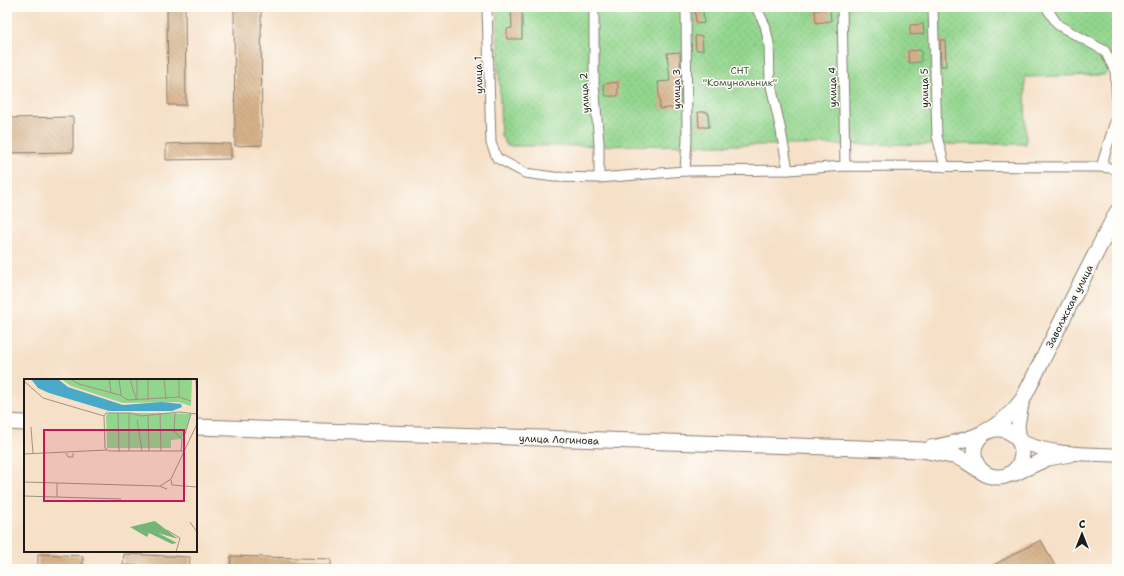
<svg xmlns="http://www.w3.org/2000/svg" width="1124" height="576" viewBox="0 0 1124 576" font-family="'Shantell Sans',sans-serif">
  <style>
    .garden { fill: url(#garden-dots); stroke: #577854 }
    .building { fill: url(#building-back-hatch) }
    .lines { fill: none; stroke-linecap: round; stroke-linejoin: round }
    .street-casing { stroke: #897e72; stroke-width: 11 }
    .secondary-casing { stroke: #897e72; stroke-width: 15 }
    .primary-casing { stroke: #897e72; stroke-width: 17 }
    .street { stroke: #fff; stroke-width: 9 }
    .secondary { stroke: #fff; stroke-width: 13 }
    .primary { stroke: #fff; stroke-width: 15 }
    .labels { text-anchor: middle; stroke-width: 3; stroke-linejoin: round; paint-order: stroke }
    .park-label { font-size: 10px; fill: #455d44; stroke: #fdfcf7 }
    .street-label { font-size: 10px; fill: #1c1c1c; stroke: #fdfcf7 }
    .inset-road { fill: none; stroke: #9f9283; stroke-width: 1 }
    .view { fill: #c2185b; fill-opacity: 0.15; stroke: #c2185b; stroke-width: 2 }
    .inset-edge { fill: none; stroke: #1c1c1c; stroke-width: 2 }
  </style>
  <defs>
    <pattern id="garden-dots" width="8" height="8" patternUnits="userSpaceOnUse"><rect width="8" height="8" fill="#92d58d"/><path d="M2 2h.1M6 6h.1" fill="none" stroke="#7db679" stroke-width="1.8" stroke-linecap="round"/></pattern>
    <pattern id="building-back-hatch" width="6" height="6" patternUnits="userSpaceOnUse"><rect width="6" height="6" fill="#d7b28b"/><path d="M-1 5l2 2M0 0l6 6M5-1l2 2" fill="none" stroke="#b89877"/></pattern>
  </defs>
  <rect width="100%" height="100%" fill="#fdfcf7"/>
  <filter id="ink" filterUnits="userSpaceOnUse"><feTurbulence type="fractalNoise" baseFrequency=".025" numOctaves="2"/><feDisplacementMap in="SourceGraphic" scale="8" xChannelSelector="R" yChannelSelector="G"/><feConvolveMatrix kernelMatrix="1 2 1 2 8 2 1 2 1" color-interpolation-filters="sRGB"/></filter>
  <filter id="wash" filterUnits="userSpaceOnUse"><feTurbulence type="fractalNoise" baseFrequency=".012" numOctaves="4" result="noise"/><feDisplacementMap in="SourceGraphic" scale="16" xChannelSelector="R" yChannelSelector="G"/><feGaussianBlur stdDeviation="0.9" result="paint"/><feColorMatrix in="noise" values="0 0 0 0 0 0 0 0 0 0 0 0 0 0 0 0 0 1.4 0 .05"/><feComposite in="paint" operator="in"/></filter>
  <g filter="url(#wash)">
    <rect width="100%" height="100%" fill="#f6e0c7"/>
    <!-- garden -->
    <polygon class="garden" points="497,7 1117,7 1117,57 1104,75 1025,77 1026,144 507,146 501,136"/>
    <g id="blocks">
      <!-- building -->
      <g class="building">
        <polygon points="167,7 185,7 186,105 168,105"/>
        <polygon points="234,7 261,7 262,145 235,146"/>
        <polygon points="511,7 522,7 522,39 507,39 507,29 512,28"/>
        <polygon points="830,9 831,21 816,23 815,10"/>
        <polygon points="695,11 703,11 704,23 696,24"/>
        <polygon points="923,24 924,34 910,35 910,25"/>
        <polygon points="695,36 702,36 703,50 696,50"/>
        <polygon points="940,40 945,40 946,66 941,66"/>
        <polygon points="921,50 921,62 909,63 908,51"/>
        <polygon points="680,52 681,107 660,109 658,82 670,81 667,53"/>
        <polygon points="618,82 618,96 606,96 603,84"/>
        <polygon points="698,112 708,112 709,127 699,127"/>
        <polygon points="73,117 73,152 7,153 7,118"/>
        <polygon points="197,143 231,144 231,159 166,160 166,144"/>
        <polygon points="1041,540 1055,566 1049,569 986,569"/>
        <polygon points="38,554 83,556 82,569 38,569"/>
        <polygon points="124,554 190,557 189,568 123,565"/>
        <polygon points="231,556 331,559 331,569 230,569"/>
      </g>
    </g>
  </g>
  <g filter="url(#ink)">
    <use href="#blocks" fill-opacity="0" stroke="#897e72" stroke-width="1"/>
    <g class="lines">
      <!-- street casing -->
      <g class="street-casing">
        <g id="street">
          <polyline points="487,7 491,143 497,158 525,173 554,177 599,178 685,171 788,170 845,166 1101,167 1117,169"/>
          <polyline points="594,7 594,84 599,143 599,178"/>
          <polyline points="756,7 765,25 769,44 770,81 781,131 788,170"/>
          <polyline points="842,7 845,166"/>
          <polyline points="933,7 937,136 945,167"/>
          <polyline points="1046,7 1058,25 1105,51 1115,71 1117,103"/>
          <polyline points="1101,167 1117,115"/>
          <polyline points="685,171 687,140 686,7"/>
        </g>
      </g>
      <!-- secondary casing -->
      <g class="secondary-casing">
        <path id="secondary" d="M1023,399L1018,425L1020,441C1051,455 1084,454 1117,455"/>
      </g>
      <!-- primary casing -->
      <g class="primary-casing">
        <g id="primary">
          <polyline points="7,422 25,423"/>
          <polyline points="196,427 922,450 957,457 967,462 987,475"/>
          <circle cx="998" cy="453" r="24"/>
          <path d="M931,448C969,441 999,432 1023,399L1071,302L1117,212"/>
          <polyline points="1013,474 1048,458 1070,454"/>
        </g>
      </g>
      <!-- street -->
      <use href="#street" class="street"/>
      <!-- secondary -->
      <use href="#secondary" class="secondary"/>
      <!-- primary -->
      <use href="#primary" class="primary"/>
    </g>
  </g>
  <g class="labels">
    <!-- park labels -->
    <g class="park-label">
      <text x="740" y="74">СНТ<tspan x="740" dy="12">"Комунальник"</tspan></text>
    </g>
    <!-- street labels -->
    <g class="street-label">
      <text transform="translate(478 75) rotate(-92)" y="4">улица 1</text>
      <text transform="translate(832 87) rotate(-91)" y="4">улица 4</text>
      <text transform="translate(924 88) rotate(-91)" y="4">улица 5</text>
      <text transform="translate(676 89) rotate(-90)" y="4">улица 3</text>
      <text transform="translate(584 93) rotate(-93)" y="4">улица 2</text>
      <text transform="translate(1069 306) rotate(-63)" y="4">Заволжская улица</text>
      <text transform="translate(559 439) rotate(2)" y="4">улица Логинова</text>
    </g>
  </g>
  <!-- overview -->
  <g transform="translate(24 379)">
    <rect width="173" height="173" fill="#f6e0c7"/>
    <path d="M131,142L154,160L134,154L153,164L148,165L125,154L123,158L106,148Z" fill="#75b678"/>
    <path d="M37,0H168L167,27L154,23L99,24L47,7ZM85,34H136L167,35L162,54L157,60L147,61V69H83L82,36Z" fill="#92d58d"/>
    <path d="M7,0H34L44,8L99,26L138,23L157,25L158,28L148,32H85L25,14L14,9Z" fill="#49aac8"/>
    <path class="inset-road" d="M46,0L55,5L96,16L104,21L155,18L167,22M85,0L87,13M95,0L97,16M106,0L112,20M124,0V21M140,0L142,20M172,0L173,29M0,2L19,19L80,37L81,69L85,72H161M155,18V0M113,20V0M94,34L95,73M136,34L137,72M151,34L150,52L158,60L157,72M124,36L125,72M80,37L82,34H107L117,37L155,33L173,35M113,41L118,72M7,48L9,75M159,61L167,35M105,72V34M42,74L44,78H49V74M0,75L83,71M147,101L148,106L173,108M0,103L135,107L143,110M136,107L147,100L173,45M0,117L97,120M33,118V104M166,143L173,153M143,151L156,159L152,173"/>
    <path class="view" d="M20,51H160V122H20Z"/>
    <rect width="173" height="173" class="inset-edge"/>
  </g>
  <!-- margin -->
  <rect width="1124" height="576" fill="none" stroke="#fdfcf7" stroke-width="24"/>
  <!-- north arrow -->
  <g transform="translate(1082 534)" stroke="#fdfcf7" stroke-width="3" paint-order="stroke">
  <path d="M0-3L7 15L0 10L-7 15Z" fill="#1c1c1c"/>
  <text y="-6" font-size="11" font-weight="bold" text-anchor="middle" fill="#1c1c1c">С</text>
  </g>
</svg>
